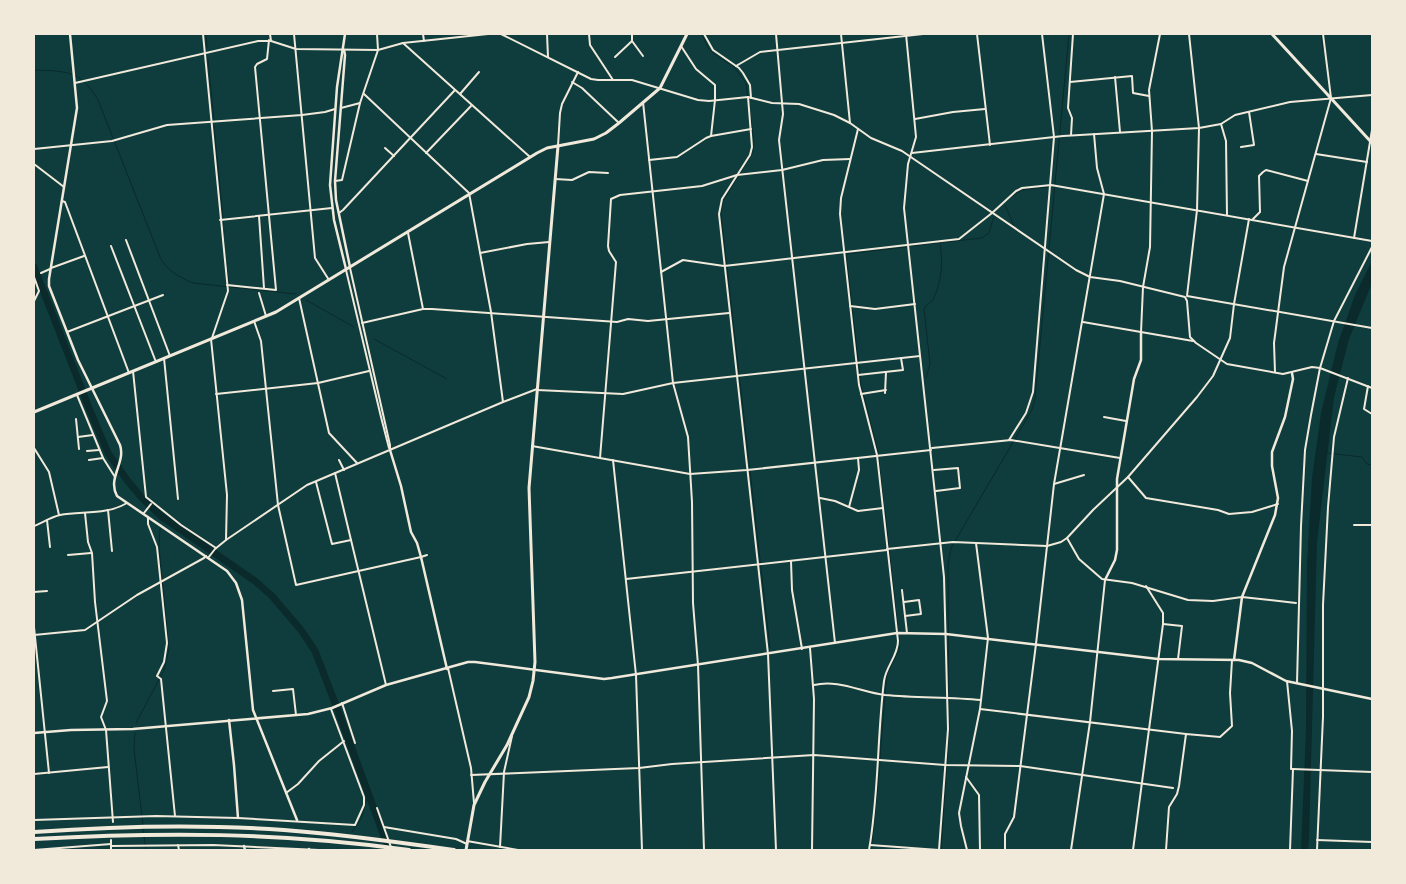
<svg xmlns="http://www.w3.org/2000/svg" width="1406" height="884" viewBox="0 0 1406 884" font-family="Raleway,sans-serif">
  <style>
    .water { fill: #0a2a2b }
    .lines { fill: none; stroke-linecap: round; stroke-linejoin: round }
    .stream { stroke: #0a2a2b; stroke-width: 1 }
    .river { stroke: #0a2a2b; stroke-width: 7 }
    .minor { stroke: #f1e9da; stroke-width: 2 }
    .tertiary { stroke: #f1e9da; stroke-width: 2.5 }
    .secondary { stroke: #f1e9da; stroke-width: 3 }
    .trunk { stroke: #f1e9da; stroke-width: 3 }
    .motorway { stroke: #f1e9da; stroke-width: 4 }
  </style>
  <rect width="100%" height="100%" fill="#0f3d3e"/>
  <!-- water -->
  <polygon class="water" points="1372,261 1372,283 1349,339 1334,397 1317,542 1309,839 1308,850 1301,850 1306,729 1307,562 1312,478 1321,413 1338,343 1355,295"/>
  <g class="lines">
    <!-- stream -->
    <g class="stream">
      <polyline points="206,34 207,48"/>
      <polyline points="702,34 708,48 713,53 735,68 746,83 754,142 753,152 723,201 721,214 770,648"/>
      <polyline points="1321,34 1323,49"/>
      <polyline points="208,59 214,120"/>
      <path d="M34,70C65,71 81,70 98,100L160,257C166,270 179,277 193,283L296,294"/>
      <polyline points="214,126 223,218"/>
      <polyline points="1008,199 1022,190 1048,187"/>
      <polyline points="1005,205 1014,226"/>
      <polyline points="223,222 223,225"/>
      <polyline points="224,231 224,235"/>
      <polyline points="224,240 225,247"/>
      <polyline points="911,246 982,238 989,233 994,216"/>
      <polyline points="226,257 226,259"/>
      <polyline points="227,262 227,265"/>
      <polyline points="227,270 229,283"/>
      <polyline points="306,300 354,327"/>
      <polyline points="374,339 447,379"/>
      <path d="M926,378L930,364L924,309C926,304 932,303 934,298C942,279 943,263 940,243"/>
      <polyline points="1327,453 1362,457 1367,464 1372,465"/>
      <polyline points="884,507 878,452 861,385 846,254 906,247"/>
      <polyline points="885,511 898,630"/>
      <polyline points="161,521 161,516"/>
      <polyline points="885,693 887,674 899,650 899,637"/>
      <polyline points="136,723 164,670 169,649 159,547 160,528"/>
      <polyline points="135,733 134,749 143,825"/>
      <polyline points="880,758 885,696"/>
      <polyline points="143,829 146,850"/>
      <polyline points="352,832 361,819 368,796"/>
      <polyline points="872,843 880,763"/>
      <polyline points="337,850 338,848"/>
      <polyline points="871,850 871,848"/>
      <polyline points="941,850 949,732 948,565 951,548 1032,410 1035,398 1069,34"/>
    </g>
    <!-- river -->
    <polyline class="river" points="34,267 89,408 108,453 127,480 141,497 161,516 255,581 272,596 301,630 315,651 340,716 389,850"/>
    <!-- minor -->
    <g class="minor">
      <polyline points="203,34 228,291 212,338"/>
      <polyline points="270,34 271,41"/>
      <polyline points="294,34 315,258 329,280"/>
      <polyline points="423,34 424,41"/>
      <polyline points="501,34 591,79 598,80 632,80 698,100 709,101 748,97 772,103 799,104 834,115 850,123 871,138 902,151 1076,270 1090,277 1120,281 1185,297 1187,301 1190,337 1196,343 1227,364 1283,374 1312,367 1320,368 1372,388"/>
      <polyline points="547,34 548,57"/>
      <polyline points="589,34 590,45 613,80"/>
      <polyline points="632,34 632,41 643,56"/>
      <polyline points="704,34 713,50 739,68 743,73 750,85 751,98"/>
      <polyline points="776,34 783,114 779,140 835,643"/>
      <polyline points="841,34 850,123"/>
      <polyline points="906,34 916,137 908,164 904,208 944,577 948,729 939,850"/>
      <polyline points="977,34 990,145"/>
      <polyline points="1189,34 1199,128 1197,210 1187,296 1372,328"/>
      <polyline points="403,43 530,157"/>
      <polyline points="681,46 696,69 715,85 715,100 711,136 751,129"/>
      <polyline points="615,57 632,41"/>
      <polyline points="736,66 760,52 923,34"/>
      <polyline points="1115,77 1120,132"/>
      <polyline points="572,82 582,88 619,123"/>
      <polyline points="1070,82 1132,76 1133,93 1149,96"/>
      <polyline points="75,83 258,41 271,41 296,49 378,50 403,43 488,34"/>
      <polyline points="364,94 469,193 491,312 503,402"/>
      <polyline points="460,94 479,72"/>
      <polyline points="748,97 752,147 750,155 722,199 719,214 768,654 776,850"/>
      <polyline points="643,102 673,383 688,437 692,502 693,603 698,665 704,850"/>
      <polyline points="341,108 360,103"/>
      <polyline points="915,119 953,112 985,109"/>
      <polyline points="1221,124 1226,141 1227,215"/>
      <path d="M858,129L841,198L840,214L859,385L877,455L898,641C898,656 886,666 884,681C877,737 879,794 869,850"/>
      <polyline points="1071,135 1072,118 1068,108 1073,34"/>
      <polyline points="558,146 560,113 562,104 578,72"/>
      <polyline points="1241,147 1254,145 1249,112"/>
      <polyline points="385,148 394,156"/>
      <polyline points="34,149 112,141 167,125 302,115 325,112 335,109"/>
      <polyline points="426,153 471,106"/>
      <polyline points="912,153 1063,136 1199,128 1221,124 1235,115 1290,102 1372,95"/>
      <polyline points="1316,154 1367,162"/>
      <polyline points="649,160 677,157 706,138 711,136"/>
      <polyline points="34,164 64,187"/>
      <polyline points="555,179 572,180 589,172 608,173"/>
      <polyline points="335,181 342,180 360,103 378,50 377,34"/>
      <polyline points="62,201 65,202 129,373"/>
      <polyline points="339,213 343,210 455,90"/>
      <polyline points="259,216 264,288"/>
      <polyline points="220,220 332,208"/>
      <polyline points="1252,220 1260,212 1259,176 1263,172 1266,170 1308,181"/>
      <polyline points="408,233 423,309"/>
      <polyline points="1354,238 1372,130"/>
      <polyline points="126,240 170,356"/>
      <polyline points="111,246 156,362"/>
      <polyline points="480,253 527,244 549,242"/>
      <polyline points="51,268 84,256"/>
      <polyline points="350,268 390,445 390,450"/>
      <polyline points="346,270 381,417 389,448"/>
      <polyline points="661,272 683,260 724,266 959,239 992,213 1016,191 1022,188 1051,185 1372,241"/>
      <polyline points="41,273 50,269"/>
      <polyline points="34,277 39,291 34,301"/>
      <polyline points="227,285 276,290 255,67 257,64 267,59 269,40"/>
      <polyline points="259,293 266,316"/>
      <polyline points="299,298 329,433 357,463"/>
      <polyline points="850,306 875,309 915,304"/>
      <polyline points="254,321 261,341 278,505 296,585 421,557 427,555"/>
      <polyline points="1083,322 1193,341"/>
      <polyline points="362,323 423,309 432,309 617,322 628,319 648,321 729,313"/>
      <polyline points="67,332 163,295"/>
      <polyline points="1141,332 1143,287 1150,247 1152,131 1149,90 1160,34"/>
      <polyline points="211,339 227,495 226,540"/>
      <polyline points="164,358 178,499"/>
      <polyline points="133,371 146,497 181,525 216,548"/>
      <polyline points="1275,372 1274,343 1284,267 1331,98 1323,34"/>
      <polyline points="858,375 903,370 901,358"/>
      <polyline points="1368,386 1364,409 1372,414"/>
      <polyline points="537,390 623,394 673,383 920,356"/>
      <polyline points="885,393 886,372"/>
      <polyline points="216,394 318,383 369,371"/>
      <polyline points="861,394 886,390"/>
      <polyline points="77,395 103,458 115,477"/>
      <polyline points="1104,417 1126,421"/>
      <polyline points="76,419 79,449"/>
      <polyline points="78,437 93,435"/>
      <polyline points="1009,440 1026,413 1033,392 1054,137 1042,34"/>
      <polyline points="532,446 690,474 747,470 931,450"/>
      <polyline points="34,448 49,472 59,515"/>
      <polyline points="932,448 1011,440 1120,458"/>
      <polyline points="87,451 99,450"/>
      <polyline points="600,458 616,262 609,251 608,246 611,199 620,195 702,186 737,175 782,170 823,160 850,159"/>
      <polyline points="89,460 103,458"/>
      <polyline points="339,460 344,470"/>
      <polyline points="613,460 636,675 642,850"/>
      <polyline points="934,470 958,468 960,488 936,491"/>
      <polyline points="1128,477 1146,498 1218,510 1229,514 1252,512 1278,504"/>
      <polyline points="316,482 332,544 351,540 335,473"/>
      <polyline points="1054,484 1084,475"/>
      <polyline points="820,498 835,501 858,511 883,508"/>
      <polyline points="849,507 859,470 858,458"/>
      <polyline points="108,510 112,551"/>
      <polyline points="85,513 88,542 92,553 95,602 107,701 101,717 106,730 113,822"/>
      <polyline points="144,513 151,504"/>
      <polyline points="148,518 148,524 157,547 167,643 164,662 157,676 161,679 175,816"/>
      <polyline points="47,520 50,547"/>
      <polyline points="1354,525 1372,525"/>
      <path d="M34,526C42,523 51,517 60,515C82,511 107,515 127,503"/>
      <polyline points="1067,538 1079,559 1102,579 1132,583 1188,600 1213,601 1242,597 1296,603"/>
      <polyline points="351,540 386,685"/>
      <polyline points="887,549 953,542 1047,546 1061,542 1067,538 1093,510 1128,477 1197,397 1213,376 1230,338 1234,304 1249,219"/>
      <polyline points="68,555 91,553"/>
      <polyline points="208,558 215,549 226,540 307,485 503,402 537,389"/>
      <polyline points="791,561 792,590 802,649"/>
      <polyline points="626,579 887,550"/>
      <polyline points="902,590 907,633"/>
      <polyline points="34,592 47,591"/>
      <polyline points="904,602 919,600 921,614 905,616"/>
      <polyline points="1163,624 1182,626 1178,659"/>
      <polyline points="34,627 49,773"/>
      <polyline points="34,635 85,630 137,595 204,558 206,556"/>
      <polyline points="810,648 814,699 812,850"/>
      <polyline points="448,668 471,768 474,803"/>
      <polyline points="1287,681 1292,731 1291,769 1293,769 1290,850"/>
      <polyline points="1297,683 1301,526 1305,450 1311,415 1320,368 1334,321 1372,247"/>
      <path d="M814,685C838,679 861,692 885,695C917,698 949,697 981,700"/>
      <polyline points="273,691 293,689 296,715"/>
      <polyline points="342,703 355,743"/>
      <polyline points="980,709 1186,734"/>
      <polyline points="1293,769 1372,772"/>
      <polyline points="34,774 108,767"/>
      <polyline points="471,775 639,768 672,764 814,755 945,765 1020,766 1173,788"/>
      <polyline points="966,777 979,795 980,850"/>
      <polyline points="286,793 298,784 319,761 344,741"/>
      <polyline points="377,808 392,850"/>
      <polyline points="34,820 156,816 238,818 355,825 364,805 364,797 331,709"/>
      <polyline points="384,827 456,839 467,844"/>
      <polyline points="111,840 111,850"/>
      <polyline points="1317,840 1372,842"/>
      <polyline points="467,841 518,850"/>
      <polyline points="178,845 179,850"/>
      <polyline points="870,845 939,850"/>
      <polyline points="111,846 213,845 319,850"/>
      <polyline points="500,847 504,772 512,736"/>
      <polyline points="34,850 111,844"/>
      <polyline points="967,850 961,826 959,813 980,709 988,638 976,543"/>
      <polyline points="1005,850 1005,834 1014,817 1036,644 1054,484 1104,194 1097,168 1094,134"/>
      <polyline points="1071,850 1090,722 1105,580"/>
      <polyline points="1133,850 1163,624 1163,613 1146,586"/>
      <polyline points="1166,850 1169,807 1177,794 1179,786 1186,734 1220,737 1232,726 1230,693 1232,660"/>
      <polyline points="1317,850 1323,717 1323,605 1328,507 1334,437 1348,378"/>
    </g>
    <!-- tertiary -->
    <g class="tertiary">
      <path d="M70,34L77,108L49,279V286L78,360L120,445C126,463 107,478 117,496L227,571L236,583L242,600L253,710L297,820"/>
      <polyline points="345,34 337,87 330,185 334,220 346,269"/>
      <polyline points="344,50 345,55 335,181 336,200 350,267"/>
      <polyline points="390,450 401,486 411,532 417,543 421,557 447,669"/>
      <polyline points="1105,580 1115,560 1117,550 1117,479 1134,379 1141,360 1141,332"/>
      <polyline points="1234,660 1242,597 1275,515 1278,498 1272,466 1272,452 1285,417 1293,379 1292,373"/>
      <polyline points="229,720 234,765 238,818"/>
      <polyline points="34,733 71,730 133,729 308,714 332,708 386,685 468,662 475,662 604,679 612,678 897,633 946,634 1158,659 1239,660 1252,663 1286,681 1372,699"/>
      <polyline points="244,846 245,850"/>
      <polyline points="309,849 309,850"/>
    </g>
    <!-- secondary -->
    <g class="secondary">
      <polyline points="34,412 276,312 537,153 547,148 594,139 606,133 619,123 660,88 687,34"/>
      <polyline points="466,850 474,805 485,782 507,745 529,697 533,681 535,662 529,488 558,146"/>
    </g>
    <!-- trunk -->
    <polyline class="trunk" points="1272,34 1372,143"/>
    <!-- motorway -->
    <g class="motorway">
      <path d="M34,832C117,826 201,824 284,830C341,834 397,842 454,850"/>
      <path d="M34,839C159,832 284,832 409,850"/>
    </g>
  </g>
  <!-- border -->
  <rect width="1406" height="884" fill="none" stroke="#f1e9da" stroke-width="70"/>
</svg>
